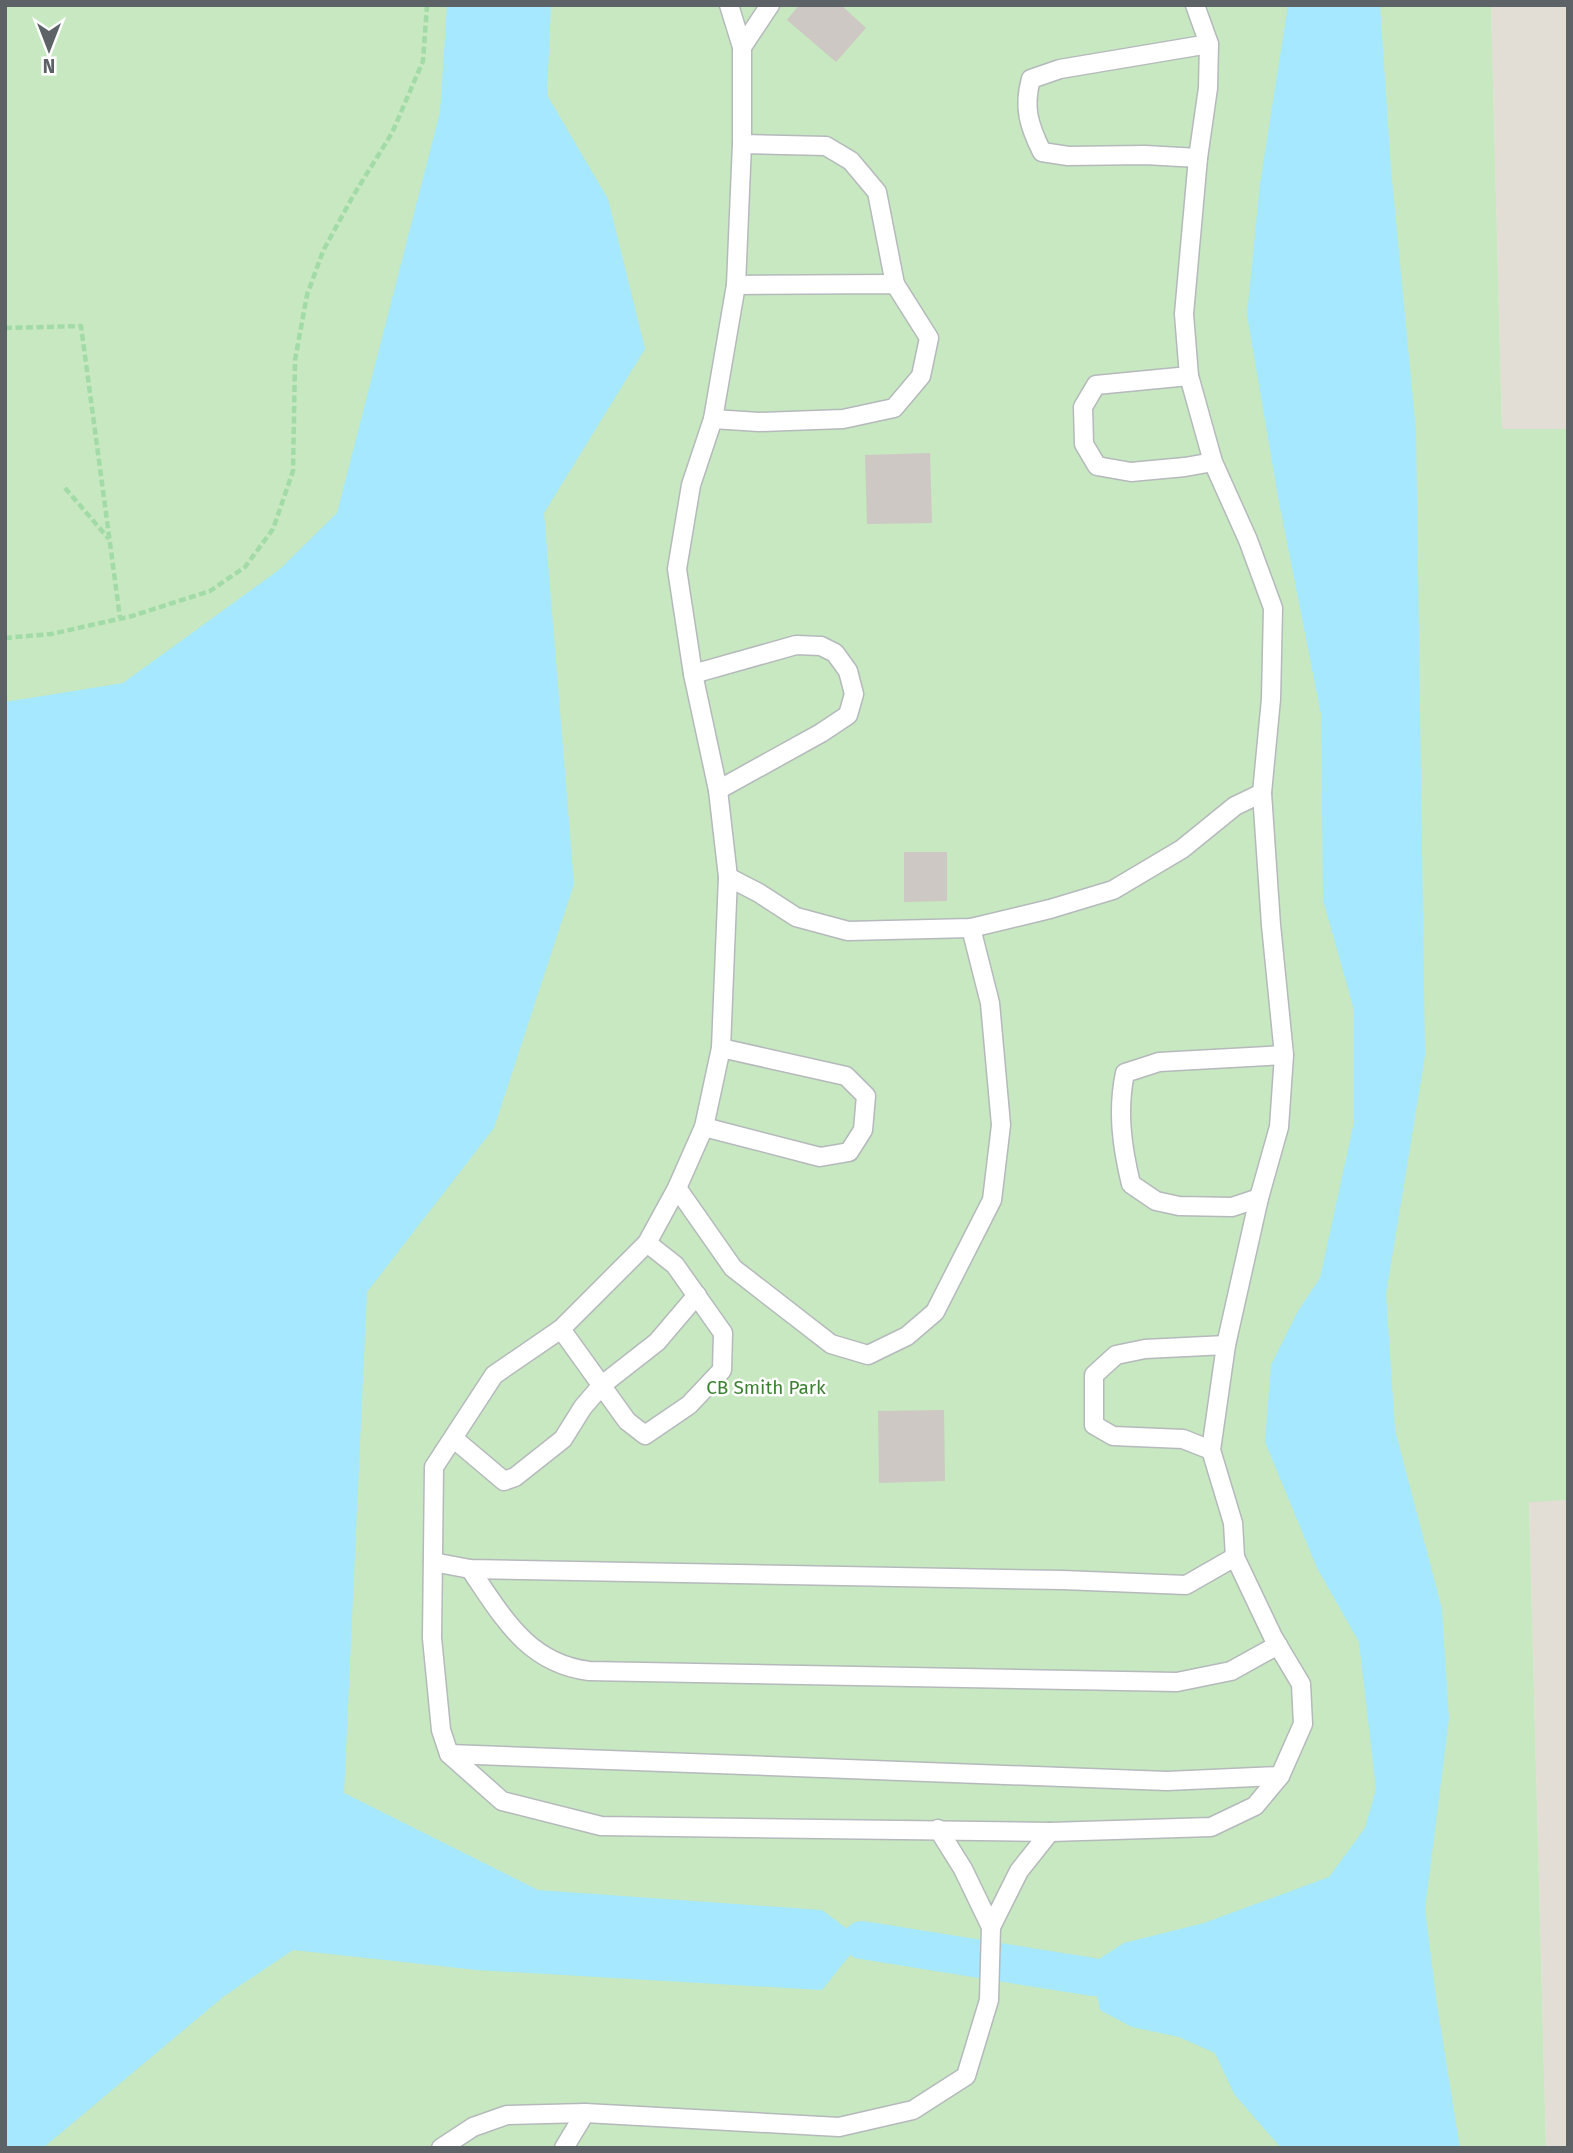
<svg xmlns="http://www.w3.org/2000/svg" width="1573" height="2153" viewBox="0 0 1573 2153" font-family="'Fira Sans',sans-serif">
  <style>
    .education { fill: #e2ddd5 }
    .green { fill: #c7e8c0 }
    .water { fill: #a5e8ff }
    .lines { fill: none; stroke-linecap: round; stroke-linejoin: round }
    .canal { stroke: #a5e8ff; stroke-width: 38 }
    .building { fill: #cdc8c3 }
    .service-casing { stroke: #b5b9bc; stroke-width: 21 }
    .path { stroke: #a2dba7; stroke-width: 4.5; stroke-dasharray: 7 3.5; stroke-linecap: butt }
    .service { stroke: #fff; stroke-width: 18 }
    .labels { text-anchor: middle; stroke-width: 5; stroke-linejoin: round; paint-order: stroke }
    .park-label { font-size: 19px; fill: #3a822f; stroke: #fff }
  </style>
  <rect width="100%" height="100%" fill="#f0ebe5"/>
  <!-- education -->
  <g class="education">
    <polygon points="1491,5 1568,5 1568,429 1502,429"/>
    <polygon points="1568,1500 1568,2148 1546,2148 1529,1501"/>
  </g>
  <!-- green -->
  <polygon class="green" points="5,5 1491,5 1502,429 1568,429 1568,1500 1529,1502 1546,2148 5,2148"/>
  <!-- water -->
  <g class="water">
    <polygon points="447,5 551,5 547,95 608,199 645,349 544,513 574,884 494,1128 367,1292 344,1793 538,1890 822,1910 862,1940 822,1990 477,1970 293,1950 223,1997 43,2148 5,2148 5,702 123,683 280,569 337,513 440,112"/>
    <polygon points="1288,5 1380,5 1391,169 1416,431 1425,1056 1386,1294 1395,1430 1442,1609 1449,1719 1425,1909 1437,2005 1460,2148 1281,2148 1234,2094 1215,2053 1179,2037 1132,2027 1100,2010 1093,1977 1099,1959 1124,1943 1204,1923 1329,1877 1365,1828 1376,1789 1359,1642 1317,1568 1265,1442 1271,1365 1298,1311 1320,1278 1354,1122 1354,1010 1323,900 1321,714 1278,497 1247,315 1260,184"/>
  </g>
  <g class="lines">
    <!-- canal -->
    <polyline class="canal" points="862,1940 1093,1977"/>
  </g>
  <!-- building -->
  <g class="building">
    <polygon points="799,5 841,5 866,28 836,62 787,20"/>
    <polygon points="930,453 932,523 867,524 865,455"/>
    <polygon points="904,852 947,852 947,901 904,902"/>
    <polygon points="944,1410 945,1481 879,1483 878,1411"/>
  </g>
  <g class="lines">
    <!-- service casing -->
    <g class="service-casing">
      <g id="service">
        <polyline points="729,5 742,47 742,144 736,285 713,419 691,485 677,569 693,674 718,790 728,877 721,1048 704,1127 677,1188 647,1243 561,1329 494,1375 434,1467 432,1638 441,1730 449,1754 502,1801 601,1826 1050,1832 1211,1827 1255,1806 1280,1776 1303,1724 1301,1684 1273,1637 1235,1557 1233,1523 1211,1450 1226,1345 1259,1198 1279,1127 1284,1055 1271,925 1262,793 1271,699 1273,608 1248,540 1213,462 1189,376 1184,314 1198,158 1208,88 1209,44 1195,5"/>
        <polyline points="742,47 770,5"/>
        <polyline points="742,144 826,146 851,161 877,192 895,284"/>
        <path d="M1198,158L1145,155L1068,156L1042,152C1029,126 1023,107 1031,79L1060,69L1209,44"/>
        <polyline points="1189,376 1096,385 1083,407 1084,444 1097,466 1131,472 1185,467 1213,462"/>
        <polyline points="713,419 759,422 843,419 894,408 921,376 929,338 895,284 736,285"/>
        <polyline points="693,674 796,645 821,646 835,653 848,671 854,694 848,715 821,733 718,790"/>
        <polyline points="728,877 759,893 796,917 848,931 971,928 1050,909 1113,890 1182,849 1235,806 1262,793"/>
        <polyline points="704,1127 820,1157 849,1152 863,1130 866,1096 846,1076 721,1048"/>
        <polyline points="677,1188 733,1268 831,1344 868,1355 907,1336 935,1312 992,1200 1001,1125 990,1003 971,928"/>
        <path d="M1259,1198L1232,1207L1179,1206L1156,1201L1131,1184C1122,1147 1117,1111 1125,1073L1159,1062L1284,1055"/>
        <polyline points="561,1329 627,1421 645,1435 689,1405 722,1370 723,1333 675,1265 647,1243"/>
        <polyline points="453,1438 504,1481 515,1477 563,1439 583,1407 602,1385 657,1342 697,1295"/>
        <polyline points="1211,1450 1183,1439 1113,1436 1094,1425 1094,1375 1116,1355 1145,1349 1226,1345"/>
        <polyline points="433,1562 470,1569 1063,1580 1186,1585 1235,1557"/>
        <path d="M470,1569C503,1617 527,1663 589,1671L1177,1682L1231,1671L1278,1645"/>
        <polyline points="449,1754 1167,1781 1280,1776"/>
        <polyline points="991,1927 1019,1871 1050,1832"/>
        <polyline points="441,2148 473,2127 507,2115 585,2113 839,2127 913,2110 966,2076 989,2000 991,1927 963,1869 938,1829"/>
        <polyline points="564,2148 585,2113"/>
      </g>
    </g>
    <!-- path -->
    <g class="path">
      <polyline points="5,328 81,326 120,618"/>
      <polyline points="65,488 109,539"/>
      <polyline points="5,638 51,634 132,616 210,591 245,567 273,529 293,471 295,360 307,295 323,251 353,196 392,133 423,61 427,5"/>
    </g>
    <!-- service -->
    <use href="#service" class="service"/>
  </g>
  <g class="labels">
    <!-- park labels -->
    <g class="park-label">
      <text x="766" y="1394">CB Smith Park</text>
    </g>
  </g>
  <!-- border -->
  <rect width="1573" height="2153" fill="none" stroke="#5c6266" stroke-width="14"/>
  <!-- north arrow -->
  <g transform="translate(49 49) rotate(180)" stroke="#ffffff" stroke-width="5" paint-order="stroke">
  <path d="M0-5L12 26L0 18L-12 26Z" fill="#5c6266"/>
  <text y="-10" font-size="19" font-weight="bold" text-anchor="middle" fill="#5c6266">N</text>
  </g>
</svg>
